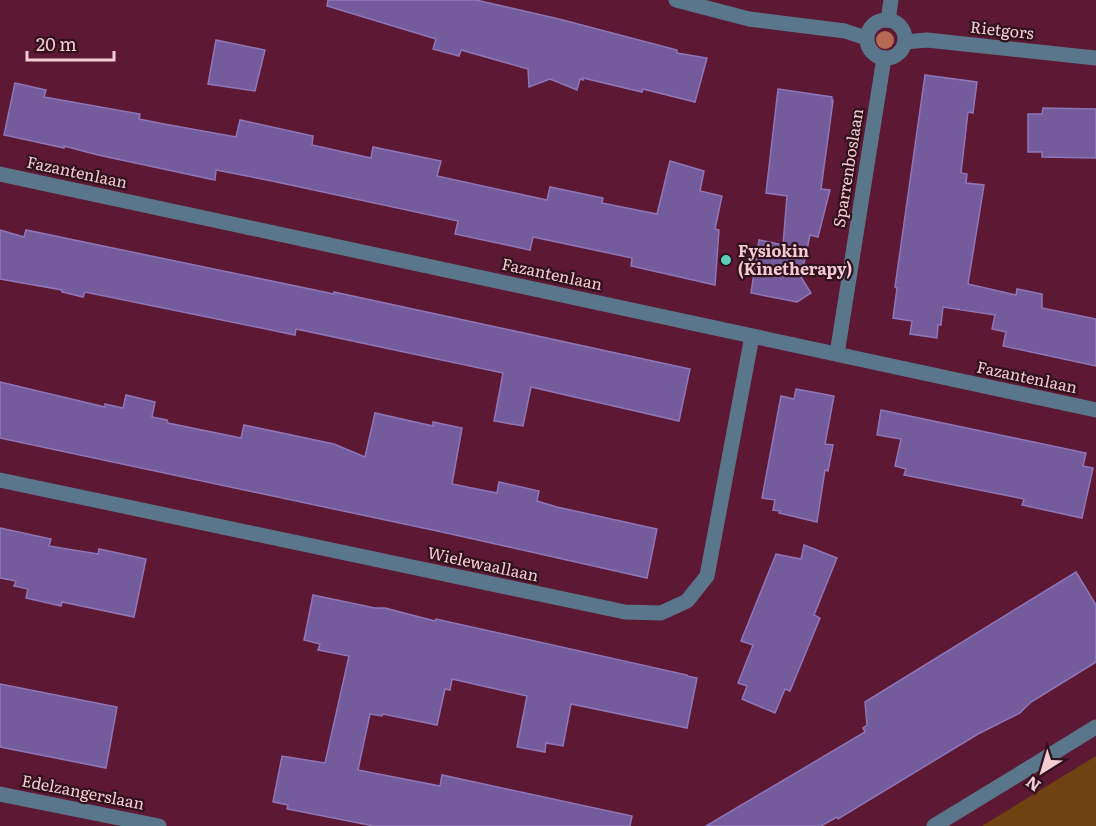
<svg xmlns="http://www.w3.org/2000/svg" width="1096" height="826" viewBox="0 0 1096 826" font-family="Literata,serif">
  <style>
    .green { fill: #714211 }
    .building { fill: #745b9c; stroke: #8f76b9; stroke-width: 1.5 }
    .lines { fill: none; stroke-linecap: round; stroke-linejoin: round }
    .minor { stroke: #5a768b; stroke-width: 15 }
    .tree { fill: #b46a52 }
    .poi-dot { fill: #5ccebb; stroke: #30121c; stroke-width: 2 }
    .labels { text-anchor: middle; stroke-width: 4.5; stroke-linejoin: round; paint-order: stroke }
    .street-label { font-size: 16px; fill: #f5cad5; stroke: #30121c }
    .poi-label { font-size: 16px; font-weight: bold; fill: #f5cad5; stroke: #30121c; text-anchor: start }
  </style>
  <rect width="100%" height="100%" fill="#5d1833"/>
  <!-- green -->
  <polygon class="green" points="1096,756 1096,826 982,826"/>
  <!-- building -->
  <g class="building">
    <polygon points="328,0 476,0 559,19 677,50 677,53 707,58 695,102 643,89 642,92 583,78 583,80 580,79 577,90 550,79 529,87 528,69 461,50 459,56 433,49 436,39 327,6"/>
    <polygon points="216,40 265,50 255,91 208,84"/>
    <polygon points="925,75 977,82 973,113 968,112 961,173 967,174 966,183 984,185 968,284 1016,295 1017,289 1042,294 1042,308 1096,319 1096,366 1003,346 1006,332 992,329 995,315 943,307 941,325 938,325 937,338 910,334 912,321 893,318 897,288 895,287"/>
    <polygon points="15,83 46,90 44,97 140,114 139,119 164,124 236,137 240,120 313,136 312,145 371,158 373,147 441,161 437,176 547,200 550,187 603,198 602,203 657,214 670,161 704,171 700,191 722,196 715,229 719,230 715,285 631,266 632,258 533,237 530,250 455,234 458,221 272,181 216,170 215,180 98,155 64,146 64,148 4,135"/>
    <polygon points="778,89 832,97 832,102 833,101 821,189 830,190 818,237 810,235 801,277 811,293 797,302 751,293 759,240 783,245 787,196 766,193"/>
    <polygon points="1043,108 1096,109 1096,158 1042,157 1042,152 1028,152 1028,114 1042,114"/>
    <polygon points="0,230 24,237 26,230 334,294 334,292 690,369 679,421 531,387 523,426 494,421 503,373 296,329 295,335 85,292 83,297 62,292 62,290 0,279"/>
    <polygon points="0,382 105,407 105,404 123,408 126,395 155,402 152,417 167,420 168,423 241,438 244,425 334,444 365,457 375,413 433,426 433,422 462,428 452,484 497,493 499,482 539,491 537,501 557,507 657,529 647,578 442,532 0,438"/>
    <polygon points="796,389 834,396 825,444 833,445 828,471 825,470 817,522 779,513 780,511 773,510 775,500 762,498 781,396 794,399"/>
    <polygon points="881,410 1086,453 1083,466 1093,468 1082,518 1022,505 1024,499 904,475 906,469 895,466 901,439 877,435"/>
    <polygon points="0,528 51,539 49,546 98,554 99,549 146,559 134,617 62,602 61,606 26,598 28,589 14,586 16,581 0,578"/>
    <polygon points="804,545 837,558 814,615 820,618 790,691 785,689 775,713 742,699 747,686 738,683 753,645 741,641 776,554 801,559"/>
    <polygon points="1076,572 1096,605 1096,662 1031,702 1020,713 978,734 838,819 837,817 821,826 706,826 865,732 863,728 867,725 865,702"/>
    <polygon points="313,595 375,608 385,608 435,621 436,619 687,675 687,676 697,678 687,728 571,704 563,746 546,743 545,752 517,747 527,696 452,679 450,690 445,689 437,725 383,714 382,716 370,714 358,770 440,786 442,775 632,816 630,826 374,826 287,809 288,805 273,802 282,756 325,763 349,656 318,650 320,644 304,640"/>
    <polygon points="0,684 117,707 106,768 0,747"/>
  </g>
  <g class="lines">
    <!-- minor -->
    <g class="minor">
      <polyline points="676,0 749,19 845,31 866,38"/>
      <circle cx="886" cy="39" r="19"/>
      <polyline points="888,20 891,0"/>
      <polyline points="905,42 927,40 1096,58"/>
      <polyline points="0,174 1096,410"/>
      <polyline points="837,354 884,58"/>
      <polyline points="0,480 625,612 661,613 687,601 707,576 752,336"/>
      <polyline points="0,794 159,826"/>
      <polyline points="934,826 1096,727"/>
    </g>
  </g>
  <!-- trees -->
  <circle class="tree" cx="885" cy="40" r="9"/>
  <!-- markers -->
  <circle class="poi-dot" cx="726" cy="260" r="6"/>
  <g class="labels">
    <!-- street labels -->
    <g class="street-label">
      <text transform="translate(1002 30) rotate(6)" y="6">Rietgors</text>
      <text transform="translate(848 168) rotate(-81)" y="6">Sparrenboslaan</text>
      <text transform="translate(77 172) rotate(12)" y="6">Fazantenlaan</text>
      <text transform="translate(552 274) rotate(12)" y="6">Fazantenlaan</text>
      <text transform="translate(1027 377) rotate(12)" y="6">Fazantenlaan</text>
      <text transform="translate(483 564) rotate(12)" y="6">Wielewaallaan</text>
      <text transform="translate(83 792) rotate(11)" y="6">Edelzangerslaan</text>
    </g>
    <!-- poi labels -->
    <g class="poi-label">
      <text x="738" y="257">Fysiokin<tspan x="738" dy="18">(Kinetherapy)</tspan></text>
    </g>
  </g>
  <!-- north arrow -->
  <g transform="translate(1042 772) rotate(217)" stroke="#30121c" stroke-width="4.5" paint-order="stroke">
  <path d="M0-4.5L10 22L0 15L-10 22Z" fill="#f5cad5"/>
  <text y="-9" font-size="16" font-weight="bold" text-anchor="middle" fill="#f5cad5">N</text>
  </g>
  <!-- scale -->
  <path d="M27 51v9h87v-9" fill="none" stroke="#f5cad5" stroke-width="3"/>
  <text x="36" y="51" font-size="18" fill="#f5cad5" stroke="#30121c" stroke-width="4.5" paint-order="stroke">20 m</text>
</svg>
